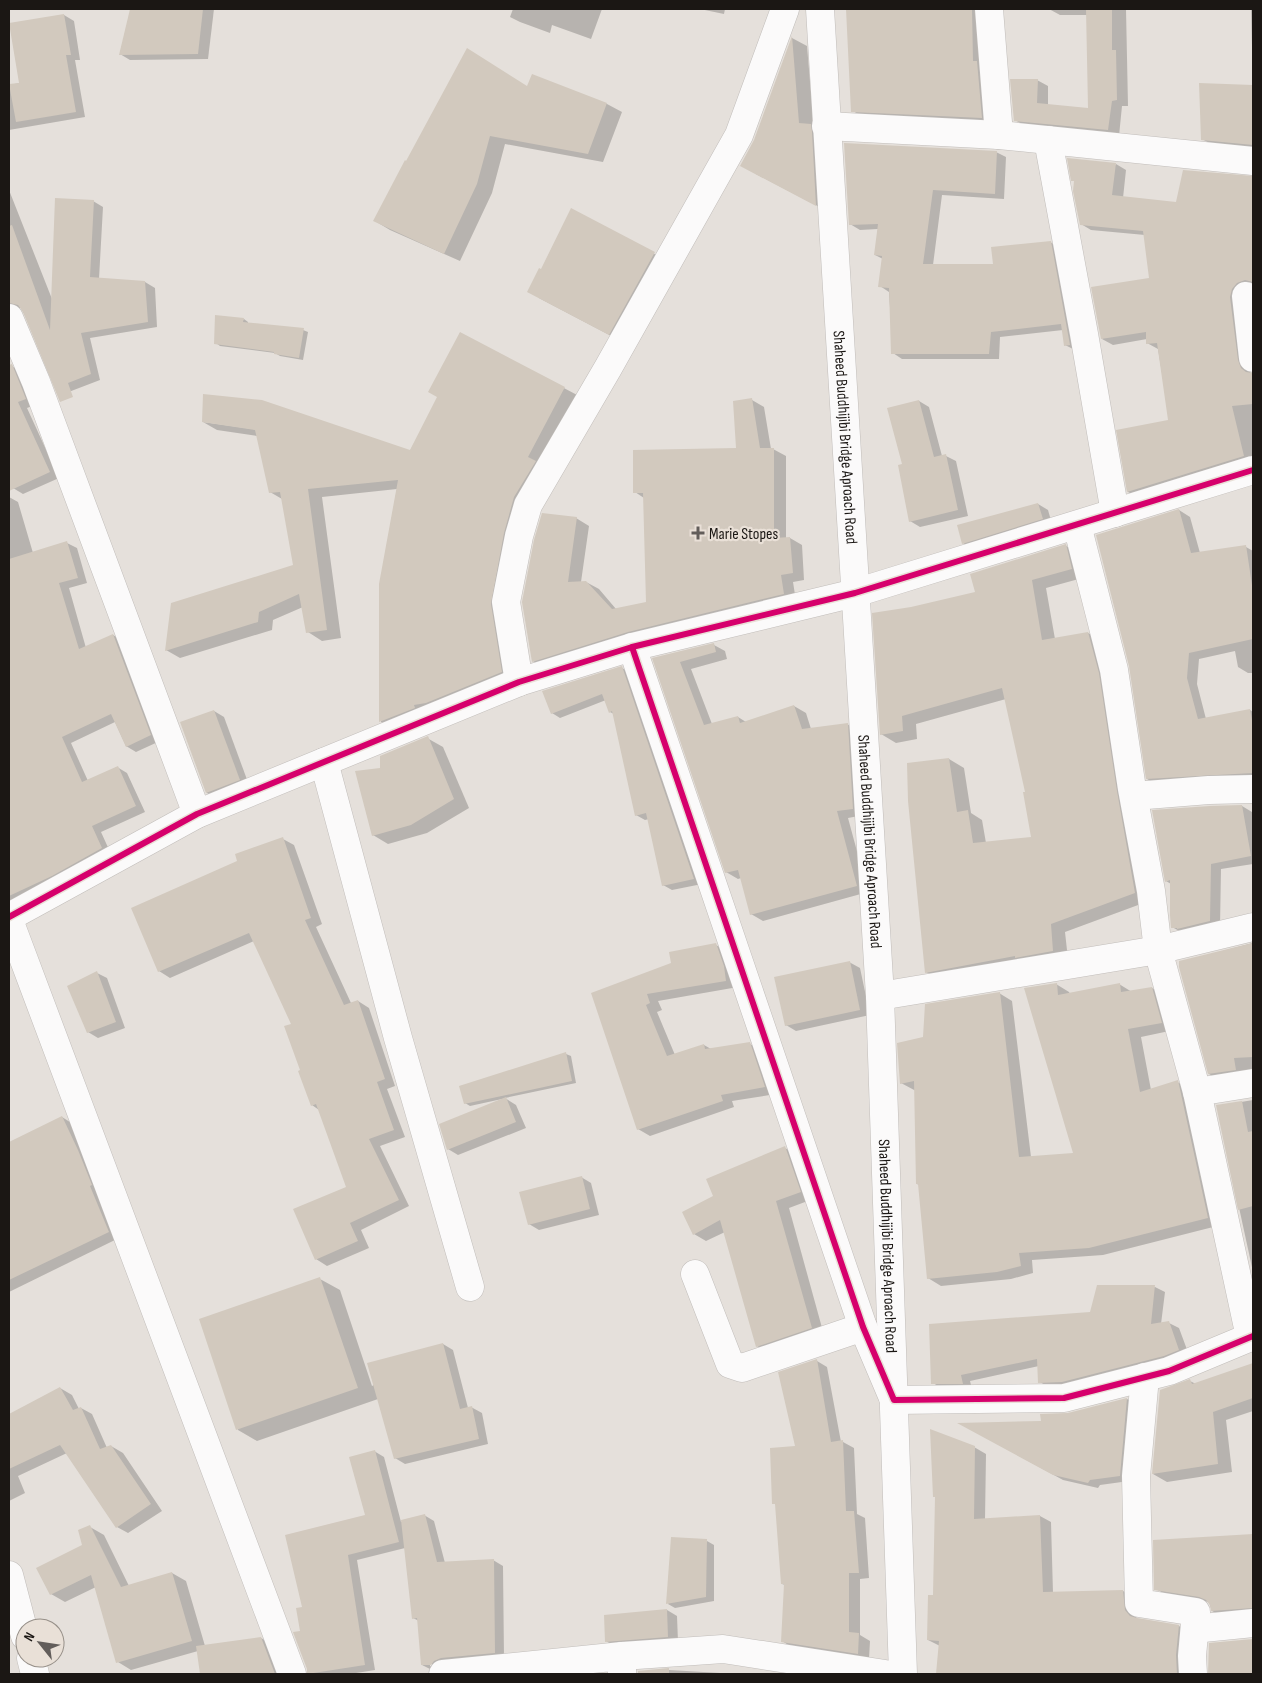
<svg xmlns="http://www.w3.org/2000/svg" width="1262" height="1683" viewBox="0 0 1262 1683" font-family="'Sofia Sans Condensed',sans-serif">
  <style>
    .shadow { fill: #0003 }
    .building { fill: #d2c9be }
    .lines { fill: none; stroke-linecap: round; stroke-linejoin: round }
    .street-casing { stroke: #c1bdba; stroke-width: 29 }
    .secondary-casing { stroke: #c1bdba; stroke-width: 29 }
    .street { stroke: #fbfafa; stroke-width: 28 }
    .secondary { stroke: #fbfafa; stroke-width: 28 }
    .cycleway-casing { stroke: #e9e0d7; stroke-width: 9 }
    .cycleway { stroke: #d6006c; stroke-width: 6 }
    .poi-dot { fill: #625d5a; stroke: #e9e0d7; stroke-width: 2 }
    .labels { text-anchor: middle; stroke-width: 4.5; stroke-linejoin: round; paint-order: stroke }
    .street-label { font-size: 16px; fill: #1b1714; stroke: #e9e0d7 }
    .poi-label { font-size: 16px; fill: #1b1714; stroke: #e9e0d7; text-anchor: start }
  </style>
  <rect width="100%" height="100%" fill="#e5e0db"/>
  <!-- shadow -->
  <g class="shadow">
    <polygon points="131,9 214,9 208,59 130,60 120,54"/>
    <polygon points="513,9 602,9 591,39 552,25 550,33 520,22 510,17"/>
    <polygon points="700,9 725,9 724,14"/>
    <polygon points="847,9 982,9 992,124 863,117 853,111"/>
    <polygon points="1049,9 1126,9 1128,106 1122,106 1119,136 1025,126 1015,120 1037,80 1048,86 1048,105 1090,110 1088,15 1060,15"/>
    <polygon points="1251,9 1253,9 1253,150 1213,145 1202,139 1253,86"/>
    <polygon points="64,15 74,21 80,60 75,60 85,117 9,130 9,85 20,83"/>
    <polygon points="792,38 807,46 814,128 831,213 756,174 755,141"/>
    <polygon points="532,76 607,104 622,112 603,162 505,144 492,193 460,261 390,230 375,221 528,87"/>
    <polygon points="996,152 1006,157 1004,199 942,195 933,265 994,265 1050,242 1060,248 1075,350 1065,345 1063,330 1000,337 999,359 902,359 893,353 889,292 880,286 883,259 875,255 878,229 860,230 850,224"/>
    <polygon points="1116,164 1126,170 1123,198 1176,203 1253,178 1253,287 1248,367 1251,374 1253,374 1253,462 1139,498 1128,492 1118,431 1170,421 1158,349 1147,343 1147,339 1113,345 1102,339 1151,279 1145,235 1091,230 1081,224"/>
    <polygon points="9,190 52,299 93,201 103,207 99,279 145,282 155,288 157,327 90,338 100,380 66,393 21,308 16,308 9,304"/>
    <polygon points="571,210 664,259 619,340 539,298 542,271"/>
    <polygon points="244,319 248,322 248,324 303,330 308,332 303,360 280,356 275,353 220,346 216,343"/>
    <polygon points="460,333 579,396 518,541 515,680 395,730 381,722 380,583 397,489 322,497 341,638 322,641 308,632 303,607 273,620 272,630 180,658 166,650 295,566 282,499 270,492 257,436 217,430 203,422 410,451 439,397"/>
    <polygon points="11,366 21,371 35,405 27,408 59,478 23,494 13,488 9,478 9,367"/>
    <polygon points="752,400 764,407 771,449 773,449 786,456 786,538 790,538 802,545 804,580 793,582 796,601 545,668 533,661 576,518 589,526 581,582 586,582 599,589 616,609 647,603 644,498 635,492 738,449"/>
    <polygon points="919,401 929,407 942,456 946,456 956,461 968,516 920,527 910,521 904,465"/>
    <polygon points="9,497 18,502 33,553 67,543 77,548 87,583 69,588 86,648 113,635 123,641 160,741 136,752 126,746 115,722 71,743 88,781 117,767 127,773 145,812 101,832 111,854 9,911 9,645 13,643 9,627"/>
    <polygon points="1038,504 1048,510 1052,524 973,549 963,543"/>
    <polygon points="1179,510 1190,517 1200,553 1246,547 1253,551 1253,673 1248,673 1238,667 1235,651 1199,659 1197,684 1206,719 1250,710 1253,712 1253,779 1158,785 1147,779"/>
    <polygon points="1066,546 1080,554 1086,577 1046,588 1055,639 1088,633 1103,641 1149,901 1065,932 1068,959 941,980 926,972 949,759 964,768 971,813 982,820 986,843 1032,838 1026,793 1006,699 916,724 917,739 896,743 881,734 911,609 976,593"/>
    <polygon points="714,645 725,651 727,659 691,669 712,724 738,717 746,722 794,706 806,713 811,729 847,724 859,731 864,815 848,818 868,892 763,921 751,914 741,878 738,879 726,872 654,659"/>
    <polygon points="622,668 631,673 702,884 672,890 663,885 649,819 645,820 636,815 614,714 610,712 606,700 560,718 552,713"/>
    <polygon points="214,711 224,717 249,785 217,798 207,793"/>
    <polygon points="427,738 443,747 469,808 427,833 388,844 373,835 381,769"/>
    <polygon points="1242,806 1252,812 1253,864 1221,869 1220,927 1183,933 1172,927 1171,884 1166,881"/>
    <polygon points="283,839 294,845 322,924 316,927 351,1003 358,1001 369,1008 395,1086 387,1089 405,1137 380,1146 409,1206 361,1230 369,1248 327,1266 316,1259 348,1187 319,1110 312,1105 302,1071 293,1025 254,941 170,978 159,971 239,862"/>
    <polygon points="1253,943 1253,1073 1218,1079 1209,1074 1180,962"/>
    <polygon points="716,945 728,952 738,987 658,1001 662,1010 657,1012 675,1055 704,1045 711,1049 750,1044 762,1051 776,1094 732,1101 734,1107 650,1136 638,1129 593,994 673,964"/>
    <polygon points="849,962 860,968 870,1015 796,1031 786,1025"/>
    <polygon points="97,973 107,978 125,1028 98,1038 88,1032"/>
    <polygon points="1056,984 1069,992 1070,994 1119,984 1132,992 1152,988 1165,996 1174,1030 1141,1037 1151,1090 1177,1082 1191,1089 1221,1225 1103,1255 1032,1260 1033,1273 1011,1279 941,1286 928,1278 919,1185 917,1184 916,1091 901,1083 924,1038 999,993 1012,1001 1031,1157 1074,1154"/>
    <polygon points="566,1054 571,1056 576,1083 505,1098 516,1105 526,1128 458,1155 448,1149 502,1099 470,1106 465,1103"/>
    <polygon points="1253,1100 1253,1272 1217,1106"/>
    <polygon points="62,1117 73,1124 119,1238 9,1292 9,1144"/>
    <polygon points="785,1148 798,1155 813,1199 789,1208 824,1335 769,1353 757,1346 725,1232 706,1241 694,1234 715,1196"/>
    <polygon points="581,1177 591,1183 599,1215 539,1230 529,1224"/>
    <polygon points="320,1279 340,1290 372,1386 443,1344 453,1350 468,1408 471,1407 482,1413 488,1444 405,1464 395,1458 378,1399 257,1441 238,1430 200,1320"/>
    <polygon points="1155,1287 1165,1292 1161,1324 1169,1323 1179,1328 1189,1355 1050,1388 1040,1382 1039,1366 970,1381 972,1389 943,1389 933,1383"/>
    <polygon points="817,1361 827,1367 841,1442 843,1442 854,1448 857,1514 865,1518 869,1578 860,1579 860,1635 870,1641 869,1659 793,1648 782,1641 785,1585 782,1584 796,1447"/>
    <polygon points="1253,1365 1253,1411 1226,1420 1232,1472 1167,1482 1153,1474 1190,1381 1196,1384"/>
    <polygon points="60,1388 72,1395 79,1409 81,1408 92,1414 107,1448 111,1446 123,1453 162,1511 128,1533 117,1527 67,1453 18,1476 25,1493 9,1501 9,1415"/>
    <polygon points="1127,1399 1136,1404 1129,1481 1100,1485 1098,1488 1063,1480 961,1424 1042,1422"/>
    <polygon points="974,1447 986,1454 985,1520 1040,1516 1051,1522 1053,1593 1123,1591 1134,1598 1136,1617 1138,1620 1179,1626 1190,1633 1188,1674 937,1674 940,1646 928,1640 935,1597"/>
    <polygon points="374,1451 384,1457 401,1522 424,1515 434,1521 445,1563 493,1560 503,1566 504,1658 441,1670 430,1663 430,1666 436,1670 432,1670 422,1665 419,1621 413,1618 405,1548 357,1560 375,1670 350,1674 308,1674 302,1632 304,1608 366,1516"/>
    <polygon points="90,1527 104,1535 129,1586 172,1573 186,1581 205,1646 261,1638 271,1644 283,1674 201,1674 198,1651 131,1670 118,1662 96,1587 65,1602 51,1594 84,1546"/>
    <polygon points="1253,1535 1253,1614 1224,1617 1212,1611 1209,1602 1167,1595 1156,1589 1154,1542"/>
    <polygon points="707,1541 714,1545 714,1601 675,1608 668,1604"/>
    <polygon points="667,1610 677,1616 678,1642 616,1647 606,1641"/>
    <polygon points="1253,1640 1253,1674 1209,1674 1210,1644"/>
    <polygon points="669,1670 738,1674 638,1674 639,1672"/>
  </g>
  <!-- building -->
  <g class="building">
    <polygon points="130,9 203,9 198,54 119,55"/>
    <polygon points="846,9 972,9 973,61 977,61 982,118 851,112"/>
    <polygon points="1086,9 1112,9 1112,50 1116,50 1117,100 1112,101 1108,130 1014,121 1010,79 1038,79 1037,103 1088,108"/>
    <polygon points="64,14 71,55 66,55 76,112 16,122 9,84 19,83 9,23"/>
    <polygon points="792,36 799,123 811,124 812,132 816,206 740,166 754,140"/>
    <polygon points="467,48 527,86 532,74 607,103 588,154 490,136 477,184 444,254 373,221 405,160 406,161"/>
    <polygon points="1199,83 1253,85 1253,145 1201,140"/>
    <polygon points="844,143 997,151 995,194 933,190 923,264 993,264 991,247 1051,241 1070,345 1064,346 1061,324 991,332 989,354 891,354 889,288 878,287 882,256 874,255 878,224 849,225"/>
    <polygon points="1067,158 1116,163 1112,195 1176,202 1183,170 1253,176 1253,282 1245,280 1237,283 1232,289 1230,297 1238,360 1241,368 1246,372 1253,373 1253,404 1232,406 1244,456 1127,492 1116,430 1168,420 1157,343 1146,344 1146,332 1101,339 1091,287 1149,278 1143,231 1080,225 1073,191 1074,181 1071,181"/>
    <polygon points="55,198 94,200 90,277 145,281 148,322 81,333 91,374 68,383 73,397 60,402 23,312 18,305 9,303 9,226 12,225 50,330"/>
    <polygon points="571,208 655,252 609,335 527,292 539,268 541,269"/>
    <polygon points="215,315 244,318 243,322 304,328 299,358 274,354 274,352 214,344"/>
    <polygon points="460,332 565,387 528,457 536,461 514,497 504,533 491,604 502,672 426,703 414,705 415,708 379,722 379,584 398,480 308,489 327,630 306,633 299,594 259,612 258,622 165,651 171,603 293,565 280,492 269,493 255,430 202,422 203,394 262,400 410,450 437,397 428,392"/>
    <polygon points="12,364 26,399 18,402 50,472 9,491 9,365"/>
    <polygon points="752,398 760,448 774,448 774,538 790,537 793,573 781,575 784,594 628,632 532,662 522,602 534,540 542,513 577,517 568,582 586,581 612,609 646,602 643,493 633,493 633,450 736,448 733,401"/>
    <polygon points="919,400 934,457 946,454 958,510 909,522 898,465 902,464 887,408"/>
    <polygon points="1038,503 1043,519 962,544 957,525"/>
    <polygon points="1179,509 1191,553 1246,545 1253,592 1253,639 1189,653 1187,678 1198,719 1250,709 1253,726 1253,773 1146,779 1129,666 1096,535"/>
    <polygon points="67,541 78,578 59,583 79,649 113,634 151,735 126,747 111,714 62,737 82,782 118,766 136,806 92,826 102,848 52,876 9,896 9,559"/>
    <polygon points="1066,544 1072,569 1032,580 1042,640 1088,632 1099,673 1117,791 1135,893 1051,924 1053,951 1015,958 1015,956 925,973 908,801 907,763 949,758 957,812 968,810 973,843 1031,837 1023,792 1025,792 1002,688 902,716 903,731 880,735 872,613 911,607 975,592 970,574"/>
    <polygon points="714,643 716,652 680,662 704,725 738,716 740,723 794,705 802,729 848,723 853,809 837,811 857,886 750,915 738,870 725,873 652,658"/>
    <polygon points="622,666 694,879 662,886 646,813 635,816 612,711 609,713 602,694 551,714 542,691"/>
    <polygon points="214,710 240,780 206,793 180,722"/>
    <polygon points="428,736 454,799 411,825 372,836 355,771 380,768 380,756"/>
    <polygon points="1242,805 1251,856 1211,864 1210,921 1177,929 1177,928 1171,928 1170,915 1170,880 1165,882 1152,810 1210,806"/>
    <polygon points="283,837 311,918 305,920 344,1005 358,1000 385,1079 377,1082 394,1130 369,1139 399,1200 350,1223 358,1241 315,1260 293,1209 346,1187 316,1104 311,1106 298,1071 300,1070 284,1026 291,1024 249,933 158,972 131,908 237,861 235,854"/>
    <polygon points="716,943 724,966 726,981 647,994 650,1003 646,1005 667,1056 704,1044 705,1049 750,1042 765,1087 721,1095 723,1101 637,1130 591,993 671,963 669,952"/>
    <polygon points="1253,943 1253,1057 1234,1058 1236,1070 1208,1074 1179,967 1179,961"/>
    <polygon points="850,961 860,1010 785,1026 774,977"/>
    <polygon points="97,971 116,1022 87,1033 67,986"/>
    <polygon points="1057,983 1058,995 1120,983 1121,992 1152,987 1162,1023 1128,1029 1140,1092 1178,1080 1208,1218 1089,1248 1019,1253 1021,1266 997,1272 927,1279 918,1184 916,1184 914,1081 900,1084 897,1043 923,1037 925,1004 1000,992 1019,1157 1073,1153 1024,988"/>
    <polygon points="566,1052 572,1081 464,1104 459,1086"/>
    <polygon points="506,1097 516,1122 447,1150 439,1124"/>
    <polygon points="1242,1101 1248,1132 1253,1131 1253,1206 1238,1210 1216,1105"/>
    <polygon points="62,1116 78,1150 92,1185 90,1186 109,1232 9,1280 9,1142"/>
    <polygon points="785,1146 801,1192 776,1201 812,1328 756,1347 720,1220 693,1235 682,1212 713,1196 706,1179"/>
    <polygon points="582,1176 590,1209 528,1225 519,1192"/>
    <polygon points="320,1277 358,1388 236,1430 199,1319"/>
    <polygon points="1097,1285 1155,1285 1151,1324 1169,1321 1179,1350 1164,1356 1062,1382 1038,1383 1037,1359 961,1375 963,1384 931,1384 929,1324 1090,1312"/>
    <polygon points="443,1343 460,1409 472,1406 479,1439 394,1459 367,1363"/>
    <polygon points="817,1359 831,1442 843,1440 846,1511 854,1511 859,1573 849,1573 849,1632 859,1633 858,1654 781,1642 784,1584 781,1584 775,1504 772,1504 770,1448 795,1446 778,1372"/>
    <polygon points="1253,1363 1253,1398 1213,1412 1218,1464 1152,1474 1160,1390 1190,1379 1192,1384"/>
    <polygon points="60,1387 73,1410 81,1407 100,1449 111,1445 151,1504 116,1528 60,1445 9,1469 9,1414"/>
    <polygon points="1127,1398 1120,1476 1090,1480 1088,1483 1053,1475 957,1423 1041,1421 1040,1414 1068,1413"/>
    <polygon points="930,1429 975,1446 974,1519 1040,1515 1043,1592 1123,1590 1125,1610 1130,1616 1137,1618 1179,1625 1176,1655 1177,1674 936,1674 939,1641 927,1640 928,1595 933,1595 935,1497 933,1497"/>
    <polygon points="375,1450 399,1542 348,1555 365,1665 307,1674 307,1669 293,1632 300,1631 296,1608 302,1607 285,1535 365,1515 349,1457"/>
    <polygon points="425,1514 437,1562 494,1559 495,1653 441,1658 434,1661 431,1665 421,1665 417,1618 412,1619 401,1520"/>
    <polygon points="90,1525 121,1587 172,1572 192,1641 116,1663 91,1575 50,1595 36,1568 82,1545 78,1530"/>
    <polygon points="1253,1534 1253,1608 1211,1611 1210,1605 1206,1600 1199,1597 1154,1590 1153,1540"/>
    <polygon points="671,1537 707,1539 706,1597 666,1604"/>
    <polygon points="667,1609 668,1637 605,1642 604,1615"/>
    <polygon points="261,1637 275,1674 200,1674 196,1646"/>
    <polygon points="1253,1639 1253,1674 1208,1674 1209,1643"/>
    <polygon points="669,1668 669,1674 638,1674 638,1671"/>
  </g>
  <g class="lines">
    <!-- street casing -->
    <g class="street-casing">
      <g id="street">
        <polyline points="989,9 999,135"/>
        <polyline points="826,126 999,135 1253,161"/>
        <polyline points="1048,140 1084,334 1115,513"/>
        <polyline points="1246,296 1253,358"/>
        <polyline points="9,318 36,382 197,814"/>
        <polyline points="1077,525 1114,670 1132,789 1151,891 1158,950 1197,1092 1250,1337"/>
        <polyline points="632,647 863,1327 894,1400 1064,1398 1169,1371 1253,1336"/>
        <polyline points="519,682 506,602 519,536 528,505 608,368 739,135 785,9"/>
        <polyline points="324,762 398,1038 470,1287"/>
        <polyline points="1134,796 1209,790 1253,789"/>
        <polyline points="9,917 197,814 519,682 632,647 855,593 1253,470"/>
        <polyline points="9,920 292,1674"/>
        <polyline points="880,996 1158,950 1253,927"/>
        <polyline points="1197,1092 1253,1083"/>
        <polyline points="695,1274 730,1364 742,1368 863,1327"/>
        <polyline points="1145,1377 1136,1476 1139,1603 1196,1612 1192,1656 1193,1674"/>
        <polyline points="9,1575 25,1636"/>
        <polyline points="1203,1628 1253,1623"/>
        <polyline points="622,1656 723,1649 885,1674"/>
        <polyline points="31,1658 35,1674"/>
        <polyline points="443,1674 622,1656 622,1674"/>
      </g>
    </g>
    <!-- secondary casing -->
    <g class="secondary-casing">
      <g id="secondary">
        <path id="s1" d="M820,9L880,996L903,1674"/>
      </g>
    </g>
    <!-- street -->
    <use href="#street" class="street"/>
    <!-- secondary -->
    <use href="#secondary" class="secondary"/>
    <!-- cycleway casing -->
    <g class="cycleway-casing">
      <g id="cycleway">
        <polyline points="632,647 863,1327 894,1400 1064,1398 1169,1371 1253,1336"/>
        <polyline points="9,917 197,814 519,682 632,647 855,593 1253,470"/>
      </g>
    </g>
    <!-- cycleway -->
    <use href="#cycleway" class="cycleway"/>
  </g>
  <!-- markers -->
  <path class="poi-dot" d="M695.5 525.5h5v5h5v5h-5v5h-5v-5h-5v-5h5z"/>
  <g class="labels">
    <!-- street labels -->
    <g class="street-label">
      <text dy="6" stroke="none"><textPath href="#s1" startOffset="429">Shaheed Buddhijibi Bridge Aproach Road</textPath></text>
      <text dy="6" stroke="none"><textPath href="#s1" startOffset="834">Shaheed Buddhijibi Bridge Aproach Road</textPath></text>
      <text dy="6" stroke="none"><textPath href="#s1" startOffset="1239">Shaheed Buddhijibi Bridge Aproach Road</textPath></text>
    </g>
    <!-- poi labels -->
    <g class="poi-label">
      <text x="709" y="539">Marie Stopes</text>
    </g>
  </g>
  <!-- border -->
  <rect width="1262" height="1683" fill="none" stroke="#1b1714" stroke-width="20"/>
  <!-- north arrow -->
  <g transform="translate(40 1643) rotate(300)"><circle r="24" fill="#e9e0d7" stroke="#979089"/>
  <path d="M0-4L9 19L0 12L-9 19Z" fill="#625d5a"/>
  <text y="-8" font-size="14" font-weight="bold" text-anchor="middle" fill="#1b1714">N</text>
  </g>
</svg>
